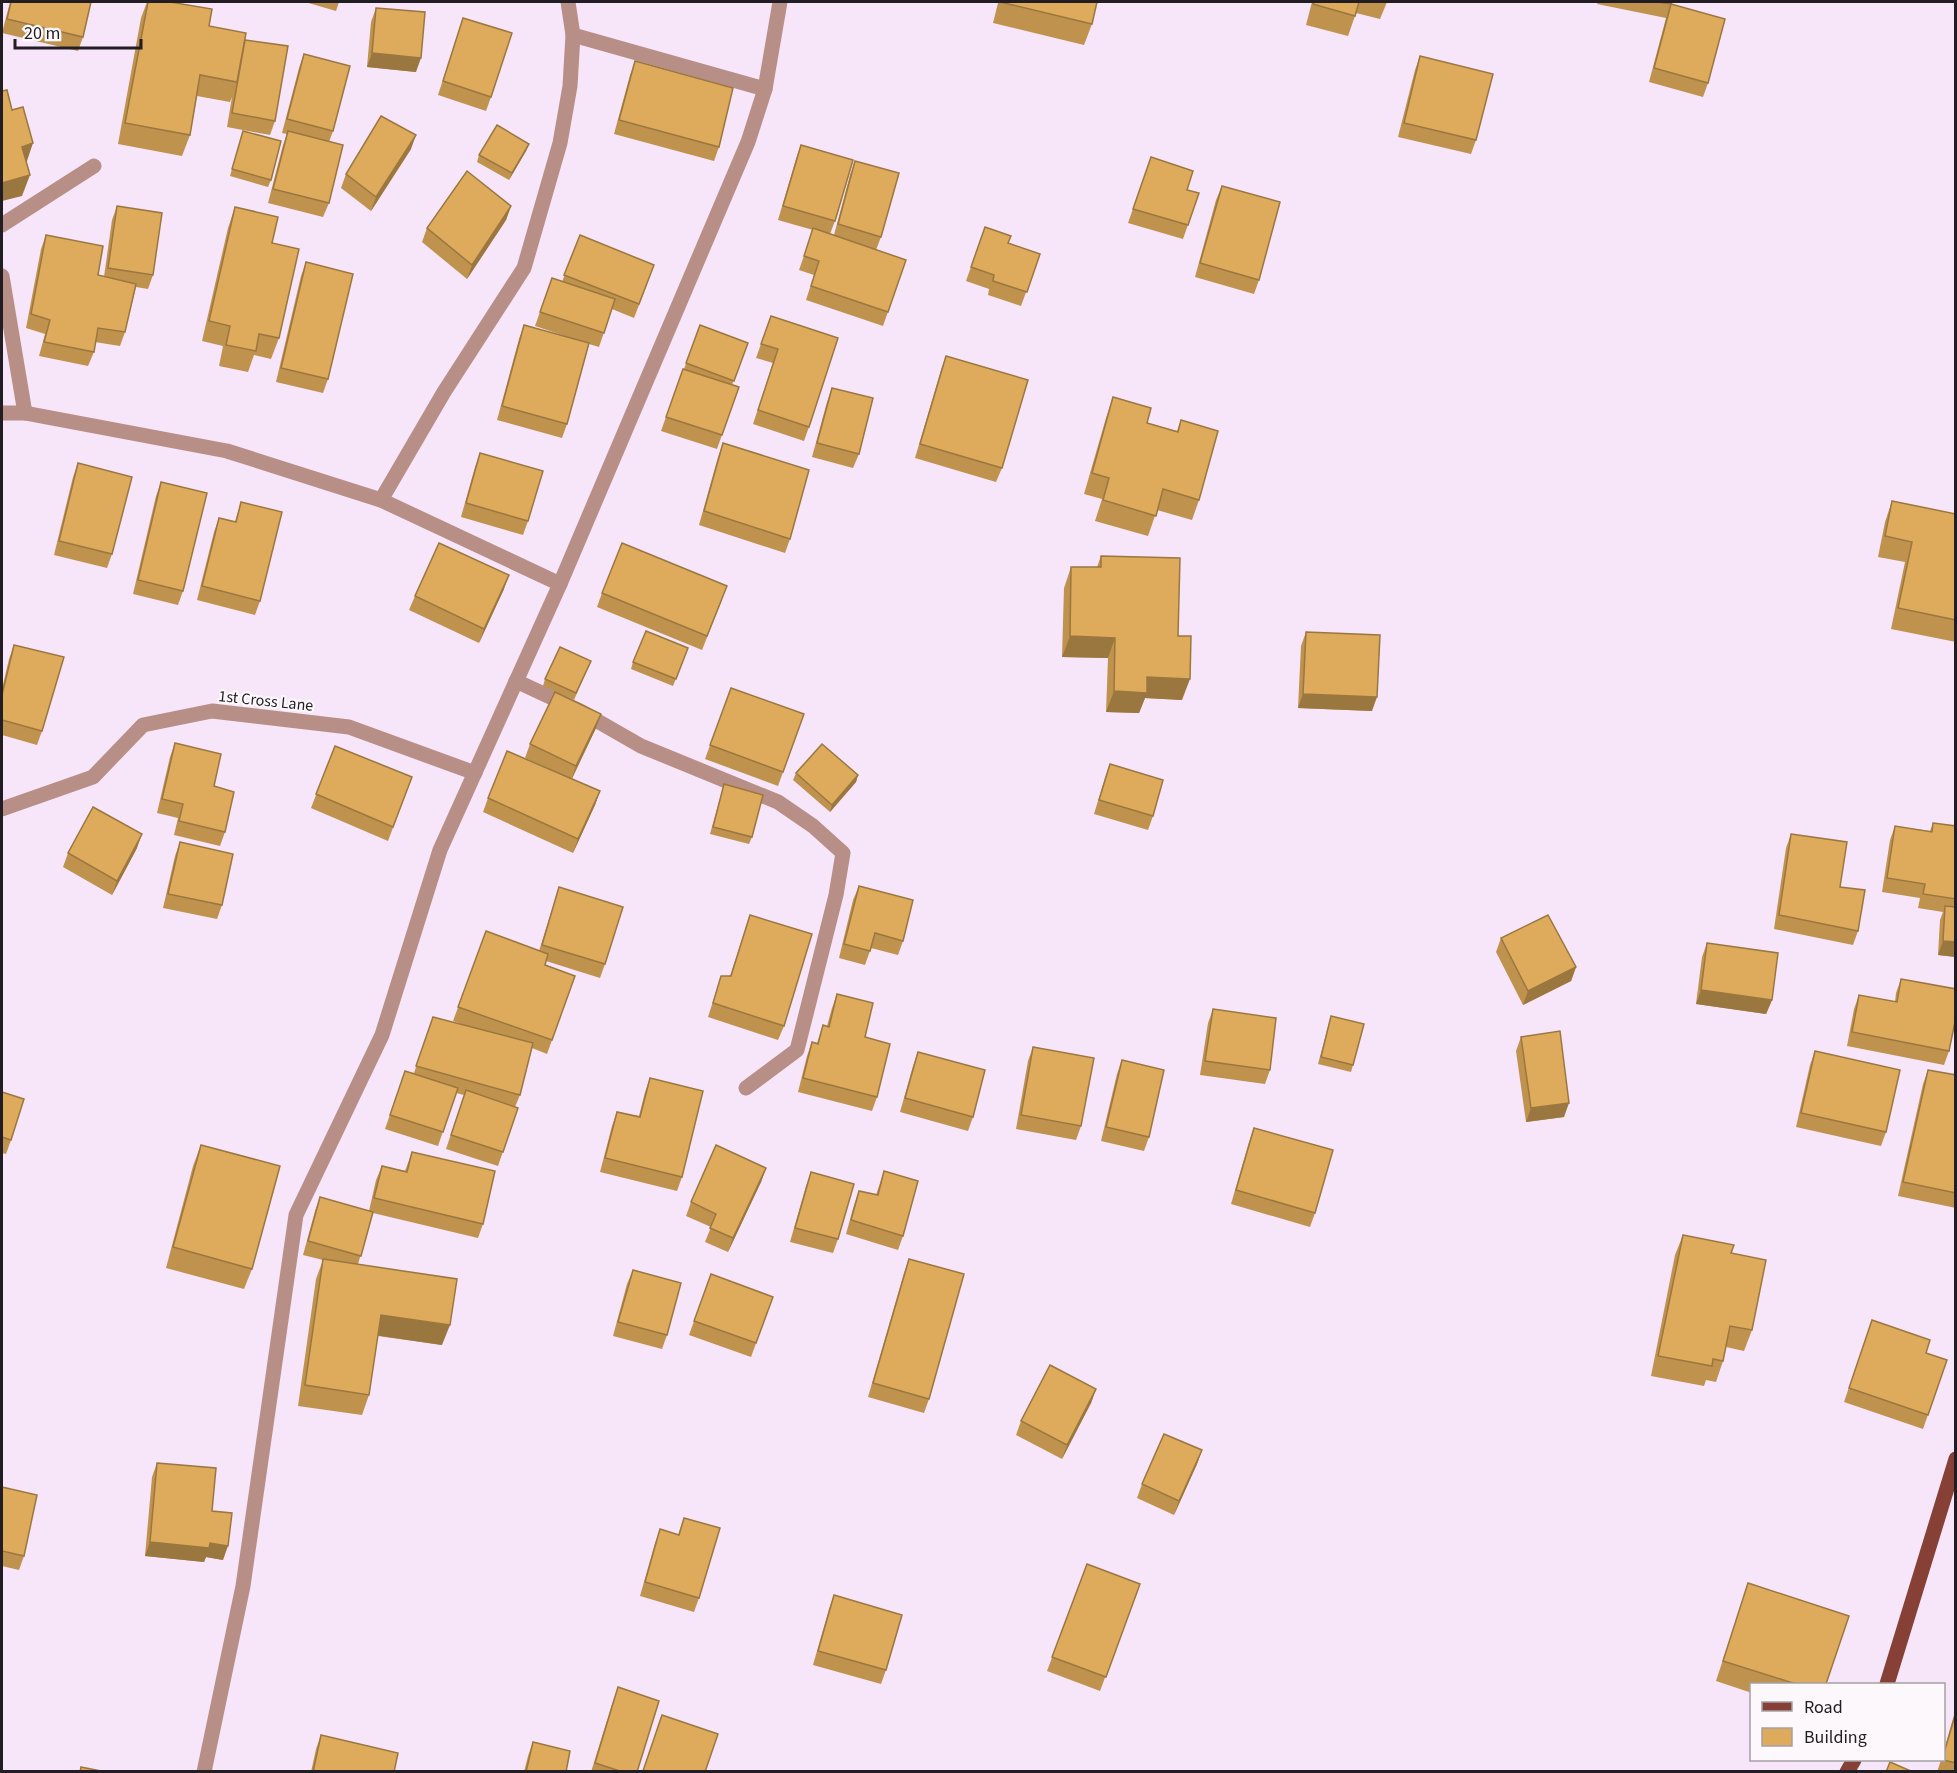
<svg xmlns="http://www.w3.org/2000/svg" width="1957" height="1773" viewBox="0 0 1957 1773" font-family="'Source Sans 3',sans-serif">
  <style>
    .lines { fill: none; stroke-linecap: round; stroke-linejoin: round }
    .street { stroke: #b88f87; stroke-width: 15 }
    .primary { stroke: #864035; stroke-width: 15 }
    .wall { fill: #bf924e }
    .shaded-wall { fill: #9b7740 }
    .building { fill: #deaa5b; stroke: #9b7740; stroke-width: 1.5 }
    .labels { text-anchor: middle; stroke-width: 4.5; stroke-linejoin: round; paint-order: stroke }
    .street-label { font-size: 16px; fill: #221c23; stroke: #fcf8fc }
  </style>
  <rect width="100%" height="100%" fill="#f7e5fa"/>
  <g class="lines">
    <!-- street -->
    <g class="street">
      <polyline points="568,2 573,35 765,89"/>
      <polyline points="2,225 94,166"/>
      <polyline points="2,276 25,413"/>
      <polyline points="2,413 25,413 227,451 381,500 560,584"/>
      <polyline points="381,500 444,392 524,268 560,143 570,86 573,35"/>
      <polyline points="516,681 580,711 641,746 778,802 813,826 843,853 836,895 797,1050 746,1088"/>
      <polyline points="2,809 93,777 143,725 212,711 349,727 475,773"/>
      <polyline points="204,1772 243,1586 296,1215 382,1035 440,850 560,584 748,142 765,89 780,2"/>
    </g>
    <!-- primary -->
    <g class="primary">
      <polyline points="1887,1684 1956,1459"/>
      <polyline points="1847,1772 1854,1760"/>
    </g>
  </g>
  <!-- wall -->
  <g class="wall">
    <polygon points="10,2 91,2 83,37 78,51 2,33"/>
    <polygon points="147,2 170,2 209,26 245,40 275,121 270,135 227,127 232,97 230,102 197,96 190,135 182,156 118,144 141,18"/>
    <polygon points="305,2 339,2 336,11"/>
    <polygon points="993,2 1097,2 1092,24 1084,45 993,23 998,3"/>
    <polygon points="1312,2 1387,2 1380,19 1356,13 1348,36 1306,25"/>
    <polygon points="1598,2 1672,2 1671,4 1708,83 1703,97 1649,82 1666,18 1597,4"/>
    <polygon points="376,8 416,72 367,67 371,22"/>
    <polygon points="463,18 491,97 486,111 438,95"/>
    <polygon points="304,54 333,131 329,142 329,203 323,217 268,203 283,145 287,134 282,133 299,68"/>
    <polygon points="1420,56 1476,140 1471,154 1398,137 1415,70"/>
    <polygon points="635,61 719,147 714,161 614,134 630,75"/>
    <polygon points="243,131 271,180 268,187 230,176"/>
    <polygon points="529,144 526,151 509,180 477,162 479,155"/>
    <polygon points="801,145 835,221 830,234 834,235 850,175 855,161 881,237 876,250 906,260 883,326 806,300 814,275 799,270 813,230 778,220 796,159"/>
    <polygon points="411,149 371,211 341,188 346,174"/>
    <polygon points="1151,157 1187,190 1199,193 1183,239 1128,223"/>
    <polygon points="1222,186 1259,280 1254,294 1195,277 1216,200"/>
    <polygon points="117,206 153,275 148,289 136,287 125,332 120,346 95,342 94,352 88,366 39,356 45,334 26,328 41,249 46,235 98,275 104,277 112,220"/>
    <polygon points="511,206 506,220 467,279 422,242 427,228"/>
    <polygon points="235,207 272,243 279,338 271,359 254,355 248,372 219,366 223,346 202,341 228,228"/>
    <polygon points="985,227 1008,243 1040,254 1021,306 988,295 989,289 966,281"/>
    <polygon points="580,235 649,279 634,318 612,309 599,347 589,344 567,424 562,438 497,420 519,339 524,325 568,337 535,326 552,278 562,282"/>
    <polygon points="306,262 328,379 323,393 276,382 301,276"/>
    <polygon points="771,316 809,427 804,441 753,424 773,363 756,358"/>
    <polygon points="700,325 748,343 732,385 739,387 717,449 661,431 683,369 684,369"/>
    <polygon points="946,356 1002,468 996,482 915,458 941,370"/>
    <polygon points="832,388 859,454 853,468 812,457 827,402"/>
    <polygon points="1113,397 1147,423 1177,431 1181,420 1199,500 1192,520 1157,510 1148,536 1095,521 1102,499 1084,494 1106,418"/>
    <polygon points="723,443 790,539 785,553 699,525 718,457"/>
    <polygon points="480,453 528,521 523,535 461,517 475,467"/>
    <polygon points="78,463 112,554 107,568 54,555 73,477"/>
    <polygon points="161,482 183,591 178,605 133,594 156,496"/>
    <polygon points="1892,501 1956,514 1956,642 1891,629 1905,562 1878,557 1885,522"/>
    <polygon points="241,502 260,601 255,615 197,600 214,532 219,518 235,522"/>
    <polygon points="1101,556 1178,636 1182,700 1145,698 1139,713 1106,712 1108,658 1062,657 1064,588 1071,567 1097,567"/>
    <polygon points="504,589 479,643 409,610 415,596"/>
    <polygon points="602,593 722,600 702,650 597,607"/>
    <polygon points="1306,632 1372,711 1298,708 1301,646"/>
    <polygon points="14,645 42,731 37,745 2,735 2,689 9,659"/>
    <polygon points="688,648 673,686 631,669 633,662"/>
    <polygon points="591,661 574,700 543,686 545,679"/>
    <polygon points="731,688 804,714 778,786 705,759"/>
    <polygon points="601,714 596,728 572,779 600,791 595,805 573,853 483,812 488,798 544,767 525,758 530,744"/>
    <polygon points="175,743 214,786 225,832 220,846 174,835 178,818 157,813 170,757"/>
    <polygon points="335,746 412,777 388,841 311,808"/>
    <polygon points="1110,764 1153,816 1148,830 1094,814 1105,778"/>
    <polygon points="796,773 858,775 856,782 830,812 793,780"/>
    <polygon points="724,784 752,837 749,844 710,834"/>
    <polygon points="1933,823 1956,826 1956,957 1938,955 1940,920 1943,912 1918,908 1920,898 1882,892 1890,840 1895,826 1930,831"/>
    <polygon points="1791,834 1840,887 1858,931 1853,945 1774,929 1786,848"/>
    <polygon points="180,842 222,905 217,919 163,908 175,856"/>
    <polygon points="137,848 112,895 63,867 68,853"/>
    <polygon points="859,886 903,941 898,955 871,948 865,965 839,958 853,900"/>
    <polygon points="559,887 605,964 600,978 546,961 545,965 575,976 547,1054 532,1048 520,1095 515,1107 518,1108 498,1166 446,1149 464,1095 456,1093 438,1146 385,1129 405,1071 414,1073 428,1031 467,1026 453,1021 486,931 539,951"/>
    <polygon points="750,915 784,1026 778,1040 708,1017 721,976 730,976"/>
    <polygon points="1501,938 1576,967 1571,981 1523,1005 1496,952"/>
    <polygon points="1707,943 1772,1000 1766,1014 1696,1004 1702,957"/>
    <polygon points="1901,979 1949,1051 1944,1065 1847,1046 1854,1009 1859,995 1895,1002 1896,993"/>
    <polygon points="837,994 865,1037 877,1097 872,1111 798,1092 807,1056 812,1042 817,1043 823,1025 827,1026 832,1008"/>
    <polygon points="1213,1009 1270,1070 1265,1084 1200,1075 1208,1023"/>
    <polygon points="1331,1016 1353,1065 1351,1072 1318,1064"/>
    <polygon points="1521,1037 1564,1117 1526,1122 1516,1051"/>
    <polygon points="1033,1047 1081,1126 1076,1140 1016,1129 1028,1061"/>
    <polygon points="1815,1051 1886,1132 1881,1146 1796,1127 1810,1065"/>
    <polygon points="918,1052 973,1117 968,1131 900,1112 913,1066"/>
    <polygon points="1122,1060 1149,1137 1144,1151 1101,1141 1117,1074"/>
    <polygon points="1928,1070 1956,1075 1956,1208 1898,1196 1923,1084"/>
    <polygon points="650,1078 682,1177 677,1191 600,1172 612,1126 617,1112 639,1116 645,1092"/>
    <polygon points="2,1092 11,1140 6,1154 2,1153"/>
    <polygon points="1254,1128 1315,1213 1310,1227 1231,1204 1249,1142"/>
    <polygon points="201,1145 252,1269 244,1289 166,1268 193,1166"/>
    <polygon points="412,1152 483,1224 478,1238 373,1213 358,1264 442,1345 378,1336 369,1395 362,1415 298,1406 316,1279 323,1260 303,1255 315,1211 320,1197 369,1211 376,1180 382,1166 405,1171"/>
    <polygon points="766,1168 761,1182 728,1252 705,1242 711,1227 686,1216 691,1202"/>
    <polygon points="884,1171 903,1236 898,1250 846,1234 854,1205 859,1191 876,1195"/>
    <polygon points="811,1172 838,1239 833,1253 790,1242 806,1186"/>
    <polygon points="1683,1235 1731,1253 1752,1330 1744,1351 1726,1347 1723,1361 1716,1382 1706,1380 1704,1386 1651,1376 1675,1255"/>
    <polygon points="909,1259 929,1399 924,1413 868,1397 904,1273"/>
    <polygon points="633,1270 667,1335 662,1349 613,1336 627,1284"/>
    <polygon points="711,1274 773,1297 751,1357 689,1335"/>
    <polygon points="1872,1320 1926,1353 1947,1360 1923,1429 1844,1402"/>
    <polygon points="1096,1389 1091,1403 1062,1459 1016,1435 1021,1421"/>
    <polygon points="1202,1450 1197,1464 1174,1515 1137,1498 1142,1484"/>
    <polygon points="157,1463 212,1511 223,1560 206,1557 204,1562 145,1556 152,1477"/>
    <polygon points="2,1487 24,1556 19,1570 2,1566"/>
    <polygon points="684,1518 699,1598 694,1612 640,1596 655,1543 660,1529 678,1535"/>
    <polygon points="1087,1564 1140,1584 1100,1691 1047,1671"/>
    <polygon points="1748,1583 1826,1684 1752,1684 1752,1693 1716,1681"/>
    <polygon points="834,1595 886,1670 881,1684 813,1665 829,1609"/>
    <polygon points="618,1687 637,1772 591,1772 613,1701"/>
    <polygon points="1956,1708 1956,1772 1937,1772 1941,1760 1944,1760 1944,1750"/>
    <polygon points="321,1735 394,1772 311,1772 316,1749"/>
    <polygon points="533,1742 566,1772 524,1772 528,1756"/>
  </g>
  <!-- shaded-wall -->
  <g class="shaded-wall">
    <polygon points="372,53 421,58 416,72 367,67"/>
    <polygon points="416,135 411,149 371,211 376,197"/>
    <polygon points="33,143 26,164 22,147"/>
    <polygon points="529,144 526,151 509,180 512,173"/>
    <polygon points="30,175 22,196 2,201 2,183"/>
    <polygon points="511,206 506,220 467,279 472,265"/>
    <polygon points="509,575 504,589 479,643 484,629"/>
    <polygon points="1070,636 1115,638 1108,658 1062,657"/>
    <polygon points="1147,677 1190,679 1182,700 1145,698 1139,713 1106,712 1114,691"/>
    <polygon points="1303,694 1377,697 1372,711 1298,708"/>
    <polygon points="601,714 596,728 571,780 576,766"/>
    <polygon points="858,775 856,782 830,812 832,805"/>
    <polygon points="600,791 595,805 573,853 578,839"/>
    <polygon points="142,834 137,848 112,895 117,881"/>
    <polygon points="1943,941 1956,942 1956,957 1938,955"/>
    <polygon points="1576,967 1571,981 1523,1005 1528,991"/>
    <polygon points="1701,990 1772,1000 1766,1014 1696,1004"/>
    <polygon points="1569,1103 1564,1117 1526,1122 1531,1108"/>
    <polygon points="766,1168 761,1182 728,1252 733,1238"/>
    <polygon points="381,1315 450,1325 442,1345 374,1335"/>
    <polygon points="1096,1389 1091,1403 1062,1459 1067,1445"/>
    <polygon points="1202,1450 1197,1464 1174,1515 1179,1501"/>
    <polygon points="150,1542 210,1543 228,1546 223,1560 206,1557 204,1562 145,1556"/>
  </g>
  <!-- building -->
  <g class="building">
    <polygon points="11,2 91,2 83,37 7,19"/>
    <polygon points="148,2 170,2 212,9 209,26 246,33 237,82 200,75 190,135 125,123"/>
    <polygon points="1000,2 1097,2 1092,24"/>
    <polygon points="1314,2 1359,2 1355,16 1313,4"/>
    <polygon points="1658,2 1672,2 1671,4 1725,19 1708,83 1654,68 1671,4"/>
    <polygon points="376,8 425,12 421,58 372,53"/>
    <polygon points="463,18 512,33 491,97 443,81"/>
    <polygon points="245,40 288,46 275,121 232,113"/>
    <polygon points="304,54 350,66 333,131 287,119"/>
    <polygon points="1420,56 1493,74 1476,140 1404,123"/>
    <polygon points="635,61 733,88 719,147 619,120"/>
    <polygon points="7,90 12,110 23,107 33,143 22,147 30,175 2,183 2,91"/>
    <polygon points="381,116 416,135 376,197 346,174"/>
    <polygon points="497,125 529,144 512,173 479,155"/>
    <polygon points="243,131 281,141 271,180 232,169"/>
    <polygon points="288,131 343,145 329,203 273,189"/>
    <polygon points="801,145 853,160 835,221 783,206"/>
    <polygon points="1151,157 1193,171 1187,190 1199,193 1188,225 1133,209"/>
    <polygon points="855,161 899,173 881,237 838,224"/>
    <polygon points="467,171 511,206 472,265 427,228"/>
    <polygon points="1222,186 1280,202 1259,280 1200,263"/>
    <polygon points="117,206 162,213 153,275 108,268"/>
    <polygon points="235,207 278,217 272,243 299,249 279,338 259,334 256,351 226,345 230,326 209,321"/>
    <polygon points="985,227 1011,236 1008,243 1040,254 1027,292 993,281 994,275 971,267"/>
    <polygon points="813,228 906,260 888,312 811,286 819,261 804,256"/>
    <polygon points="46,235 103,246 98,275 136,284 125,332 98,328 94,352 44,342 50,320 31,314"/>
    <polygon points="580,235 654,265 639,304 564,275"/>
    <polygon points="306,262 353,274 328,379 281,368"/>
    <polygon points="552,278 615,299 604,333 540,312"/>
    <polygon points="771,316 838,338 809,427 758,410 778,349 761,344"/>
    <polygon points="524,325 589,343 567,424 502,406"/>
    <polygon points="700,325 748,343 734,381 686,363"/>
    <polygon points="946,356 1028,380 1002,468 920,444"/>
    <polygon points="683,369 739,387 722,435 666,417"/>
    <polygon points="832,388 873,398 859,454 817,443"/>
    <polygon points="1113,397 1151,408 1147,423 1178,432 1181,420 1218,431 1199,500 1163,489 1156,516 1103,500 1109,478 1092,473"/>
    <polygon points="723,443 809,470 790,539 704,511"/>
    <polygon points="480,453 543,471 528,521 466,503"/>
    <polygon points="78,463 132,477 112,554 59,541"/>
    <polygon points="161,482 207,493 183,591 138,580"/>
    <polygon points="1892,501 1956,514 1956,620 1898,608 1912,542 1885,536"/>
    <polygon points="241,502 282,512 260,601 202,586 219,518 236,522"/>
    <polygon points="439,543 509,575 484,629 415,596"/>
    <polygon points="622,543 727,586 707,636 602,593"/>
    <polygon points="1101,556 1180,558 1178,636 1191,636 1190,679 1147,677 1147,693 1114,691 1115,638 1070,636 1071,567 1101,567"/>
    <polygon points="646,631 688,648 676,679 633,662"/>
    <polygon points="1306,632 1380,635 1377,697 1303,694"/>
    <polygon points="14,645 64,657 42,731 2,720 2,695"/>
    <polygon points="560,647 591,661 576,693 545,679"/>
    <polygon points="731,688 804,714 783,772 710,745"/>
    <polygon points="555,692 601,714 576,766 530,744"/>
    <polygon points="175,743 221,754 214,786 234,792 225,832 179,821 183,804 162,799"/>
    <polygon points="822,744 858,775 832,805 796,773"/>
    <polygon points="335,746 412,777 393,827 316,794"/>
    <polygon points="507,751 600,791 578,839 488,798"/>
    <polygon points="1110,764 1163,780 1153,816 1099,800"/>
    <polygon points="724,784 763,795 752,837 713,827"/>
    <polygon points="93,807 142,834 117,881 68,853"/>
    <polygon points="1933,823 1956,826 1956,899 1923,894 1925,884 1887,878 1895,826 1932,832"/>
    <polygon points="1791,834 1847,842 1840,887 1865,890 1858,931 1779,915"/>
    <polygon points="180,842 233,854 222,905 168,894"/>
    <polygon points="859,886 913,900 903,941 875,933 870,951 844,944"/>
    <polygon points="559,887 623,907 605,964 542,945"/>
    <polygon points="1945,906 1956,907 1956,942 1943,941"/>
    <polygon points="750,915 812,934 784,1026 713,1003 721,976 731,976"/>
    <polygon points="1548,915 1576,967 1528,991 1501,938"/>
    <polygon points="486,931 548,954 545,965 575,976 552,1040 458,1007"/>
    <polygon points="1707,943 1778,953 1772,1000 1701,990"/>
    <polygon points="1901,979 1956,989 1956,1017 1949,1051 1852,1032 1859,995 1897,1002"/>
    <polygon points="837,994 873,1003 865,1037 890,1044 877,1097 803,1078 812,1042 818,1044 823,1025 829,1027"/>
    <polygon points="1213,1009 1276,1018 1270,1070 1205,1061"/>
    <polygon points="1331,1016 1364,1024 1353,1065 1321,1057"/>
    <polygon points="433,1017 533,1043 520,1095 416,1066"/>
    <polygon points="1560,1031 1569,1103 1531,1108 1521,1037"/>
    <polygon points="1033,1047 1094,1058 1081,1126 1021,1115"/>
    <polygon points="1815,1051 1900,1070 1886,1132 1801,1113"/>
    <polygon points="918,1052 985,1070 973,1117 905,1098"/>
    <polygon points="1122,1060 1164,1070 1149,1137 1106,1127"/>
    <polygon points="1928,1070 1956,1075 1956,1193 1903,1182"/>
    <polygon points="405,1071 458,1088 443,1132 390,1115"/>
    <polygon points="650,1078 703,1091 682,1177 605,1158 617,1112 640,1117"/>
    <polygon points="466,1090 518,1108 503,1152 451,1135"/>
    <polygon points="2,1092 24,1099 11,1140 2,1137"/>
    <polygon points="1254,1128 1333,1150 1315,1213 1236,1190"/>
    <polygon points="201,1145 280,1166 252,1269 173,1247"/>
    <polygon points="716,1145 766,1168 733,1238 710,1228 716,1214 691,1202"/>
    <polygon points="412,1152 495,1171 483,1224 374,1198 382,1166 407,1172"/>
    <polygon points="884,1171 918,1181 903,1236 851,1220 859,1191 878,1195"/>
    <polygon points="811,1172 854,1184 838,1239 795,1228"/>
    <polygon points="320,1197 373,1212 361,1256 308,1241"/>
    <polygon points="1683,1235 1734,1245 1731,1253 1766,1260 1752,1330 1730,1326 1723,1361 1713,1359 1712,1366 1658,1356"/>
    <polygon points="323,1259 457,1279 450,1325 381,1315 369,1395 305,1385"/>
    <polygon points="909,1259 964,1274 929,1399 873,1383"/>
    <polygon points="633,1270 681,1283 667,1335 618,1322"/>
    <polygon points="711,1274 773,1297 756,1343 694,1321"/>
    <polygon points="1872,1320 1930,1340 1926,1353 1947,1360 1928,1415 1849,1388"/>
    <polygon points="1050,1365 1096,1389 1067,1445 1021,1421"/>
    <polygon points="1164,1434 1202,1450 1179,1501 1142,1484"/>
    <polygon points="157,1463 216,1468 212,1511 232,1513 228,1546 210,1543 209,1548 150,1542"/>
    <polygon points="2,1487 37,1495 24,1556 2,1551"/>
    <polygon points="684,1518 720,1528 699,1598 645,1582 660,1529 679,1535"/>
    <polygon points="1087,1564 1140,1584 1106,1677 1052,1657"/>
    <polygon points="1748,1583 1849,1616 1826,1684 1796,1684 1723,1661"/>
    <polygon points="834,1595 902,1615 886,1670 818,1651"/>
    <polygon points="618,1687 659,1701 637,1772 623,1772 595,1763"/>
    <polygon points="1956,1712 1956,1763 1943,1760 1944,1753"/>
    <polygon points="662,1715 718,1734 705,1772 643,1771"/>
    <polygon points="321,1735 398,1753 394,1772 313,1772"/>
    <polygon points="533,1742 570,1751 566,1772 526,1772"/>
    <polygon points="1890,1762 1913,1772 1886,1772"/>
    <polygon points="81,1767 106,1772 80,1772"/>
  </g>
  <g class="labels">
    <!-- street labels -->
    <g class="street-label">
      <text transform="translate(266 700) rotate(6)" y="6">1st Cross Lane</text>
    </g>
  </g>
  <!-- border -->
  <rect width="1957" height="1773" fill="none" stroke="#221c23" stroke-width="6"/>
  <!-- legend -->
  <rect x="1750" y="1683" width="195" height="78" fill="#fcf8fc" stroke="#a5a0a5" stroke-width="1.5"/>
  <rect x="1762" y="1702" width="30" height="9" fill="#864035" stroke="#a5a0a5" stroke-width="1.5"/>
  <text x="1804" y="1713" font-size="18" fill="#221c23">Road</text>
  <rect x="1762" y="1728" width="30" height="18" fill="#deaa5b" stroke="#a5a0a5" stroke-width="1.5"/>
  <text x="1804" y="1743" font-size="18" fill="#221c23">Building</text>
  <!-- scale -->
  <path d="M15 39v9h126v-9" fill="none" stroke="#221c23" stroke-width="3"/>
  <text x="24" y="39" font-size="18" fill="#221c23" stroke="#fcf8fc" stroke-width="4.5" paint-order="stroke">20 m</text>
</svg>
